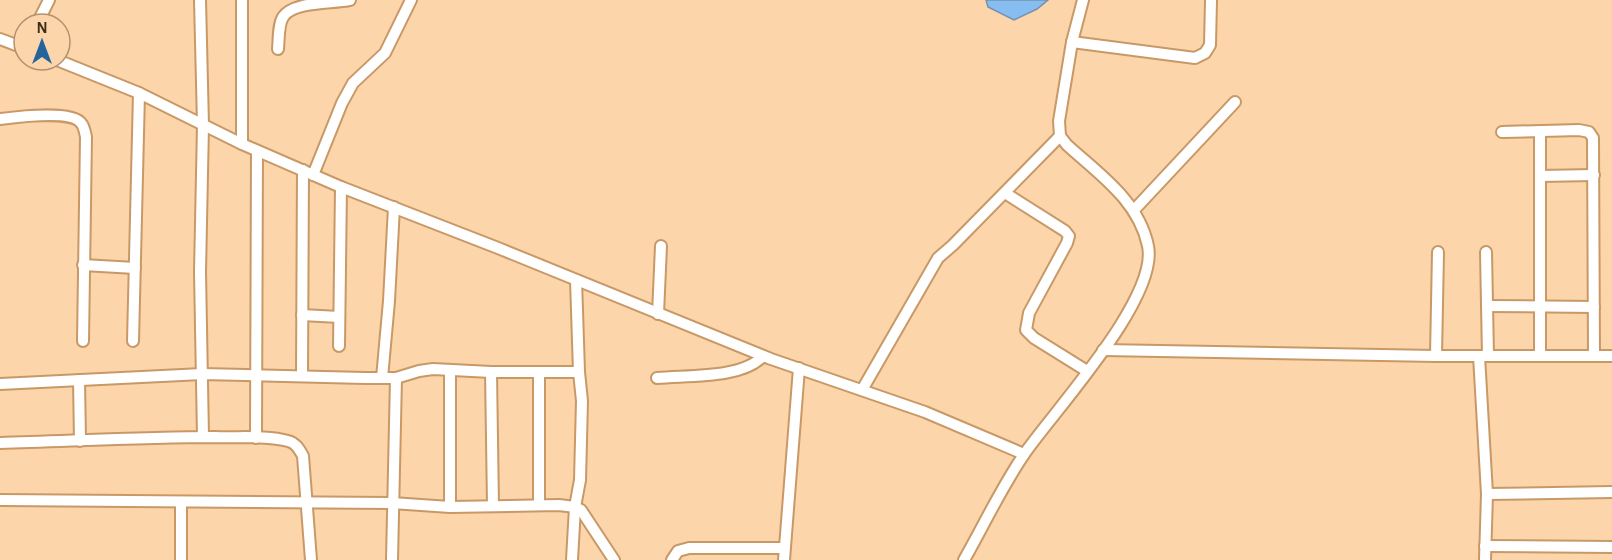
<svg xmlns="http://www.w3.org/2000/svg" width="1612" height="560" viewBox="0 0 1612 560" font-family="'Alegreya Sans',sans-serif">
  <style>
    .water { fill: #88bdf1; stroke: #7292b0; stroke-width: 1.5 }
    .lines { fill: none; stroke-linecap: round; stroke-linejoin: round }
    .street-casing { stroke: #c89966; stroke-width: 14 }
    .street { stroke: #fff; stroke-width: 10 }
  </style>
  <rect width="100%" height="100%" fill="#fcd5ab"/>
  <!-- water -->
  <polygon class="water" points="986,0 1048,0 1037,9 1014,20 988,7"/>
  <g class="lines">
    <!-- street casing -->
    <g class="street-casing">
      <g id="street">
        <polyline points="200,0 203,125 200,272 203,437"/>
        <polyline points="242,0 242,144"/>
        <polyline points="37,24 49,0"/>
        <polyline points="0,39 24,48"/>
        <polyline points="1072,42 1195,58 1205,53 1210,45 1211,0"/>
        <path d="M278,49C279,39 278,25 283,17C293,1 333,4 350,0"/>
        <polyline points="57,60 139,93 242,144 341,187 498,248 771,359 925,412 1024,454"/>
        <path d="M0,119C16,117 72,110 81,123C84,126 85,132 86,137L83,341"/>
        <polyline points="1540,131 1540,356"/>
        <polyline points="1502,132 1579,130 1589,132 1593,138 1594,356"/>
        <polyline points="313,175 342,103 353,83 385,53 411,0"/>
        <polyline points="1540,176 1594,175"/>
        <polyline points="1005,193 1065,231 1069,236 1067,243 1029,313 1026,330 1034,338 1087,371"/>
        <polyline points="1134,210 1235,102"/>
        <polyline points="1486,252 1488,356"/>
        <polyline points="83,265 135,268"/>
        <polyline points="1487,306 1594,307"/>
        <polyline points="658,314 661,246"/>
        <polyline points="302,315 339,317"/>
        <polyline points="133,341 139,93"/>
        <polyline points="339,346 341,187"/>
        <polyline points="1103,350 1436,356 1612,356"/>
        <polyline points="1436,356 1438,252"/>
        <polyline points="1479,356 1487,494 1485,560"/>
        <polyline points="450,370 450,507"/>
        <polyline points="491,372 493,506"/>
        <polyline points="302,375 303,170"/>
        <polyline points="382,378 389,301 394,207"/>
        <path d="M657,378C687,375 742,379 763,356"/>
        <polyline points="79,380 80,441"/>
        <polyline points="0,384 202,374 365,378 396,378 419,371 433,369 491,372 579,372"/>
        <polyline points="862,390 938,258 953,245 1060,136"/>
        <polyline points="256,438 257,151"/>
        <path d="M0,443C72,441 143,437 215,437C237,438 267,435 288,441C296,443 299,449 303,456L311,560"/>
        <polyline points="1487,494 1612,492"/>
        <polyline points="0,500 392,503 450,507 559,505 575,507 581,510 614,560"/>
        <polyline points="181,502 181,560"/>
        <polyline points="539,504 539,372"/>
        <polyline points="1485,546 1612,547"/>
        <polyline points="392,560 396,378"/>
        <polyline points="572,560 575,507 580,480 582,401 579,372 576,280"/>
        <polyline points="672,560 678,551 689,548 784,548"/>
        <polyline points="784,560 799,368"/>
        <path d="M964,560C984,525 1002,486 1025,453C1055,410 1159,298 1148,246C1139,201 1099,174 1067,145L1060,136L1059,121L1072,42L1083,0"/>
      </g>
    </g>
    <!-- street -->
    <use href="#street" class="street"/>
  </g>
  <!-- north arrow -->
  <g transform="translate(42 42)"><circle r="28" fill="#fcd5ab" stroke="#b19270" stroke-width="1.5"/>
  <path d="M0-4.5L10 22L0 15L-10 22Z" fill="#25649a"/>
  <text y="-9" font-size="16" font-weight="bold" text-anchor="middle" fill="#402d18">N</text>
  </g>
</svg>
